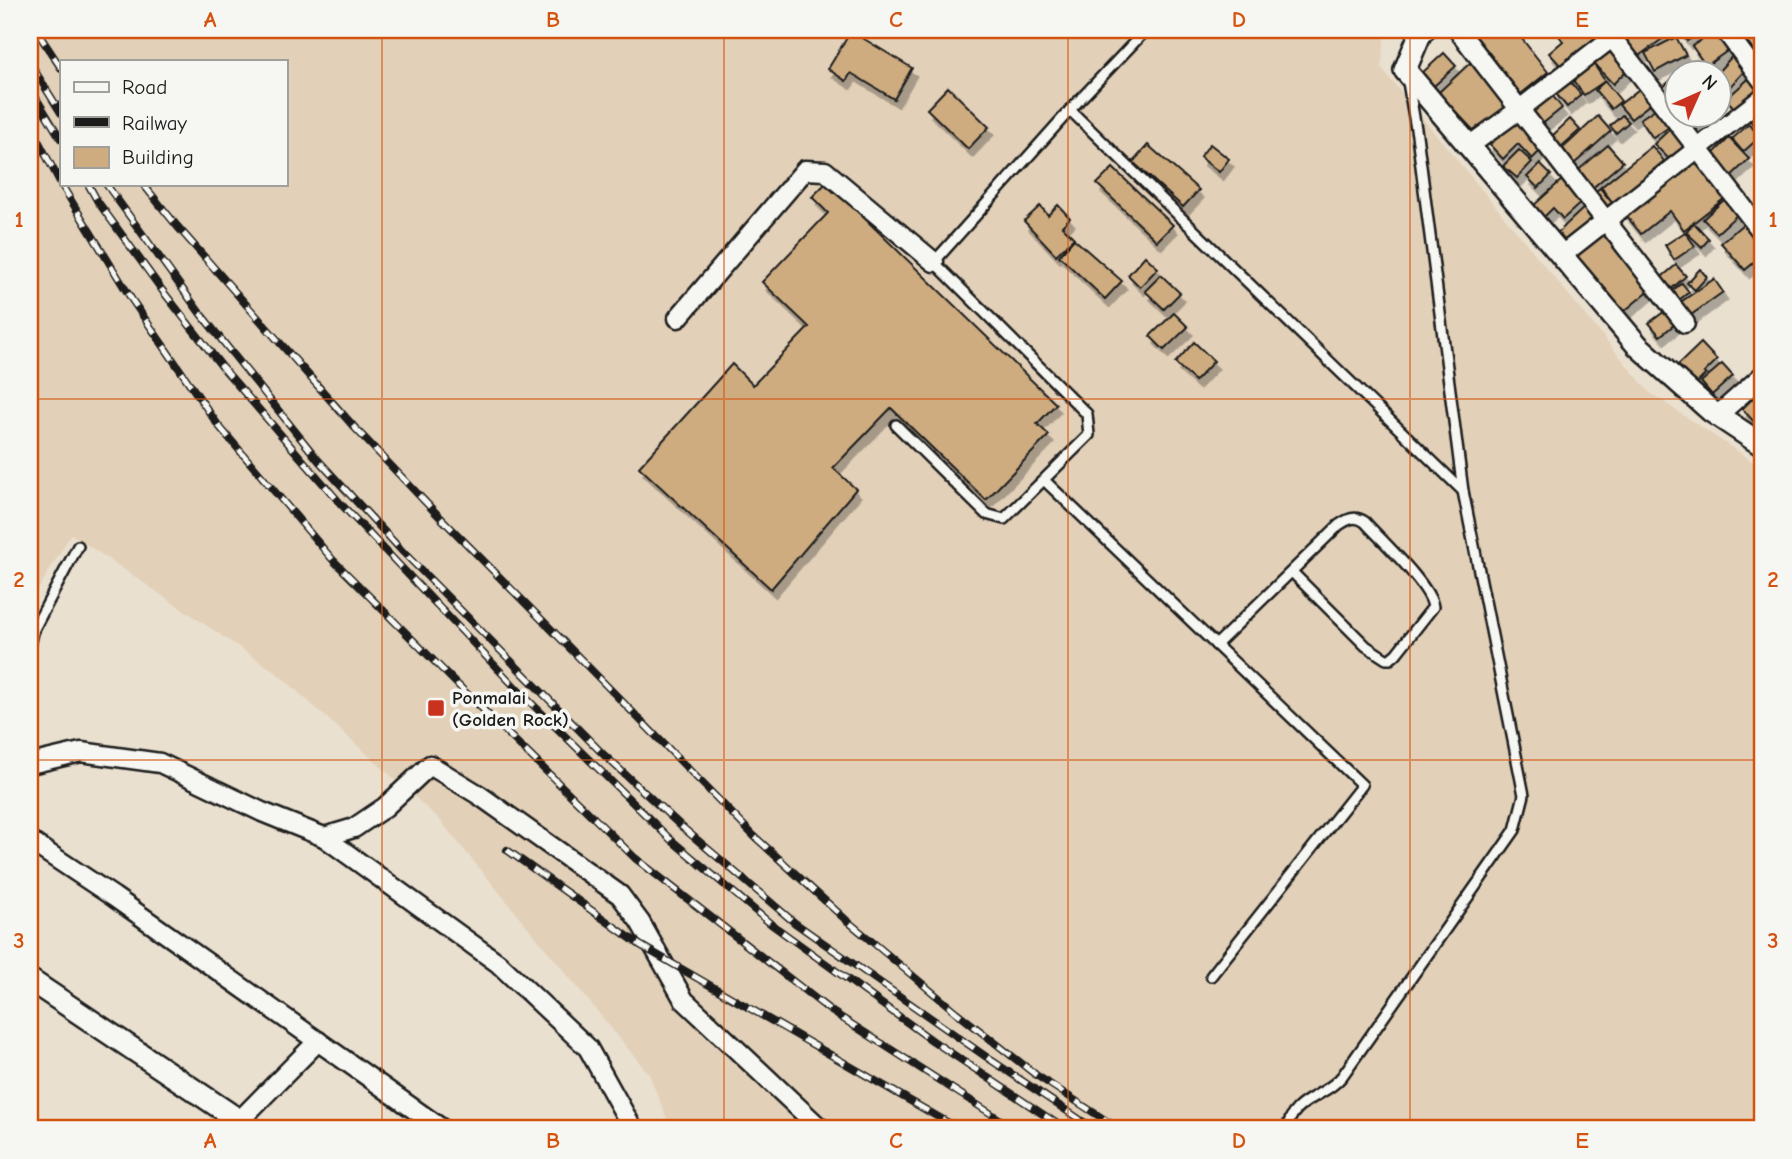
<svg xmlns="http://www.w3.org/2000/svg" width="1792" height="1159" viewBox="0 0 1792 1159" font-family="'Comic Neue',sans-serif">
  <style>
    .built { fill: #e2d0b8; fill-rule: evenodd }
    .building { fill: #ceac80; stroke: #1c1c1c; stroke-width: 2; filter: url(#shadow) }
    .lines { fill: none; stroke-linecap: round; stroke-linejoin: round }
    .service-casing { stroke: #1c1c1c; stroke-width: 14 }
    .minor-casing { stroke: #1c1c1c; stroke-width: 23 }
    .tertiary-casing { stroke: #1c1c1c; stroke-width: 26 }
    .service { stroke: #f6f6f2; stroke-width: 9 }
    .minor { stroke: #f6f6f2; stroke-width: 18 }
    .tertiary { stroke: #f6f6f2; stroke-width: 21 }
    .rail-casing { stroke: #1c1c1c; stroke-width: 8 }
    .rail { stroke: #f6f6f2; stroke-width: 5; stroke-dasharray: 16; stroke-linecap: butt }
    .grid { fill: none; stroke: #d4530e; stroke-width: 2; stroke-opacity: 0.55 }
    .poi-dot { fill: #c8321e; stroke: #f6f6f2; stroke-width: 2.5 }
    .labels { text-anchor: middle; stroke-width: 7; stroke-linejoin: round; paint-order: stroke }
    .poi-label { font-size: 19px; font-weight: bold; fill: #1c1c1c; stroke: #f6f6f2; text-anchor: start }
    .neatline { fill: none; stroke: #d4530e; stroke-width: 2.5 }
    .grid-label { font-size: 23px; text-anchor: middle; font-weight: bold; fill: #d4530e }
  </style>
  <defs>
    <filter id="shadow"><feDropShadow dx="4.5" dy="8" stdDeviation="0" flood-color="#0004"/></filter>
  </defs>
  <rect width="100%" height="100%" fill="#eae0d0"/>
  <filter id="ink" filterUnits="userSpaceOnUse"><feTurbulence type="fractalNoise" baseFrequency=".0143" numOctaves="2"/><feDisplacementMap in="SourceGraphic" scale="14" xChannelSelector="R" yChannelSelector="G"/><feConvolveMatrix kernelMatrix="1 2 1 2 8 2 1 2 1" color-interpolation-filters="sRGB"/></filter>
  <g filter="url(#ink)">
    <!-- built -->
    <path class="built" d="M30,30H1389L1385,34L1381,68L1649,392L1762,468V1129H671L649,1074L438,818L276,672L71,534L30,603ZM61,61H285V184H61Z"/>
    <!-- building -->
    <g class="building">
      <polygon points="1471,30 1515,30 1548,72 1521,94"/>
      <polygon points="1566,30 1598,30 1602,34 1563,68 1549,53 1563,41 1559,36"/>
      <polygon points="1630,30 1671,30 1672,32 1633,60 1618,39"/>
      <polygon points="1679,30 1703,30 1687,41"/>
      <polygon points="1717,30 1730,49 1706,66 1692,46"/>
      <polygon points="1736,30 1762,30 1762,68"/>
      <polygon points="851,31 912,68 894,99 851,73 846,81 828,69"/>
      <polygon points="1676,37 1686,55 1655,72 1645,53"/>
      <polygon points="1609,46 1629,68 1613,84 1592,62"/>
      <polygon points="1444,53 1456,66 1434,86 1422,73"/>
      <polygon points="1735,53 1749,66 1726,91 1718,83 1718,74 1716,74"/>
      <polygon points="1591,60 1605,81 1584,95 1569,75"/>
      <polygon points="1696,60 1704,70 1700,74 1680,74"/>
      <polygon points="1472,61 1511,102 1477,134 1438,93"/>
      <polygon points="1754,74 1762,83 1762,89 1737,111 1726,99"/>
      <polygon points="1676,76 1676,94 1665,104 1656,93"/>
      <polygon points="1567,78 1581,95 1567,107 1553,90"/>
      <polygon points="1605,81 1621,101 1611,109 1595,90"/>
      <polygon points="1643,86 1655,100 1631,119 1619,105"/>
      <polygon points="948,87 989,127 968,149 927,109"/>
      <polygon points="1552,95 1562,108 1541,125 1531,112"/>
      <polygon points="1676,96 1676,116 1710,116 1693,133 1666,106"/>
      <polygon points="1762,105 1762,137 1747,116"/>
      <polygon points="1658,107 1672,125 1653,138 1640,119"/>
      <polygon points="1622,115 1629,122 1616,133 1610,126"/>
      <polygon points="1516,116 1545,146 1532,159 1518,144 1503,159 1488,143"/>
      <polygon points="1598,116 1611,131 1574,164 1561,150"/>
      <polygon points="1570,119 1580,130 1561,147 1552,136"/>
      <polygon points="1749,124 1760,137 1743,152 1732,139"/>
      <polygon points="1672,127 1688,144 1670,160 1654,144"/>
      <polygon points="1729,138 1749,159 1728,179 1708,159"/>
      <polygon points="1210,144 1229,159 1219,172 1200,157"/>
      <polygon points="1148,145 1199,190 1183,207 1133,162"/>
      <polygon points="1608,145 1623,162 1590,190 1575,173"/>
      <polygon points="1652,146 1664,161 1613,203 1601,187"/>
      <polygon points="1519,150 1532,162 1517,178 1503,166"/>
      <polygon points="1695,159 1725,198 1684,230 1670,211 1641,234 1625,214"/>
      <polygon points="1540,164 1551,175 1538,188 1527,177"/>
      <polygon points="1113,168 1173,225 1157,241 1097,184"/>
      <polygon points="1565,177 1585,199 1563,219 1553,208 1543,218 1533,206"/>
      <polygon points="827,182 1056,404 1037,424 1049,435 986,500 891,408 833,468 856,489 771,589 639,467 732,364 753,385 809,327 762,282 828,213 812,197"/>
      <polygon points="1600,188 1612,203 1601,211 1590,196"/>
      <polygon points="1725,199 1738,214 1717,233 1703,219"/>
      <polygon points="1058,205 1070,218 1062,226 1074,238 1056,255 1024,221 1040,206 1048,215"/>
      <polygon points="1587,205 1598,217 1566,247 1555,235"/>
      <polygon points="1694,223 1709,239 1702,247 1686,232"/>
      <polygon points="1743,224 1762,246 1762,256 1745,270 1721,243"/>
      <polygon points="1603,232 1652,288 1621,314 1572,258"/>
      <polygon points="1685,232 1695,246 1674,260 1665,245"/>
      <polygon points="1074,239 1122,281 1105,299 1059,256"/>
      <polygon points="1145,256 1158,268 1140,287 1128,275"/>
      <polygon points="1676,265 1686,276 1668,292 1657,281"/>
      <polygon points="1700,269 1707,277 1695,290 1687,283"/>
      <polygon points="1161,275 1180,293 1164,309 1145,291"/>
      <polygon points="1714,279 1723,292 1684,320 1675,306"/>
      <polygon points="1682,283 1689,292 1674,304 1667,295"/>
      <polygon points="1669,308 1679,321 1660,336 1649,323"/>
      <polygon points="1174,313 1188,327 1164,350 1150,336"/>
      <polygon points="1762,321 1762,336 1755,329"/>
      <polygon points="1194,342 1214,361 1195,381 1175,363"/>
      <polygon points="1701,343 1717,360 1704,373 1706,374 1696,384 1678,365"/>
      <polygon points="1722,364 1733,376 1712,395 1701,382"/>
      <polygon points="1762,389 1762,425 1759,427 1742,409"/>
    </g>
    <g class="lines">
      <!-- service casing -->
      <g class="service-casing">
        <g id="service">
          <polyline points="1070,110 1463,491"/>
          <polyline points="896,425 986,514 1004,519 1089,435 1087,414 934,262 1070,110 1146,30"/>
          <polyline points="1044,480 1362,785 1211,976"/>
          <polyline points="30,645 34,629 78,546"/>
          <path d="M1216,645L1339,525C1348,519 1355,515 1365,522C1381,540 1430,585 1433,607L1396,654L1390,659H1386L1366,646L1292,572"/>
          <path d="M1288,1129C1289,1100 1328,1096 1343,1075C1400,993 1458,912 1515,830L1524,795L1463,491L1417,135L1408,82"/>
        </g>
      </g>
      <!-- minor casing -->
      <g class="minor-casing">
        <g id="minor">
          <polyline points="1458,30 1685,323"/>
          <polyline points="1606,30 1762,232"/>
          <polyline points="1725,30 1762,80"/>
          <polyline points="1469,146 1520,109 1622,30"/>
          <polyline points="1562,255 1762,98"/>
          <polyline points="678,318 805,170 825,171 934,262"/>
          <polyline points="1718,415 1762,376"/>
          <polyline points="30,764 81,752 160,763 262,812 324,837 354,828 385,807 430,765 479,795 620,895 640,922 684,1000 821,1129"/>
          <polyline points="324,837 498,963 588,1048 633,1129"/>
          <polyline points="30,841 114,897 442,1129"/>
          <polyline points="239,1121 318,1041"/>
        </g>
      </g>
      <!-- tertiary casing -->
      <g class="tertiary-casing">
        <g id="tertiary">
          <polyline points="1424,30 1421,32 1405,70 1638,346 1711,411 1762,445"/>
          <polyline points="30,980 252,1129"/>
        </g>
      </g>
      <!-- service -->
      <use href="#service" class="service"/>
      <!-- minor -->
      <use href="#minor" class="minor"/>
      <!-- tertiary -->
      <use href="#tertiary" class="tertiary"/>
      <!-- rail casing -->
      <g class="rail-casing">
        <g id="rail">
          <polyline points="36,30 61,68"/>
          <polyline points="30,63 61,113"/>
          <polyline points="30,88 61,139"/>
          <polyline points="30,125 61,184"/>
          <polyline points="61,184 132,300 218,425 333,560 456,683 635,858 831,1011 1015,1129"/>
          <polyline points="88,184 98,202 162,290 223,368 340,503 518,690 670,839 771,924 933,1041 1065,1129"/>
          <polyline points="106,184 200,313 319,461 403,552 604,755 681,826 795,923 985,1056 1094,1129"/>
          <polyline points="143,184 177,226 355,428 433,510 553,631 754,836 845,919 956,1012 1036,1075 1119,1129"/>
          <polyline points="507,850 640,945 959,1129"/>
        </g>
      </g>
      <!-- rail -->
      <use href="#rail" class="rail"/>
    </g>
  </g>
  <!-- grid -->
  <path class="grid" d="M382,30V1129M724,30V1129M1068,30V1129M1410,30V1129M30,399H1762M30,760H1762"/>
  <!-- markers -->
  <rect class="poi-dot" x="427" y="699" width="18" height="18" rx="3.5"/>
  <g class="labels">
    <!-- poi labels -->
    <g class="poi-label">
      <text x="452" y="704">Ponmalai<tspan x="452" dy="22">(Golden Rock)</tspan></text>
    </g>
  </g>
  <!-- margin -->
  <rect width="1792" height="1159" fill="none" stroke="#f6f6f2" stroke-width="77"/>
  <!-- legend -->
  <rect x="60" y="60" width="228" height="126" fill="#f6f6f2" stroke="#9f9f9c" stroke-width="2"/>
  <rect x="74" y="82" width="35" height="10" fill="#f6f6f2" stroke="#9f9f9c" stroke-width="2"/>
  <text x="122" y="94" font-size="21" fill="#1c1c1c">Road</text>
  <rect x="74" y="117" width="35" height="10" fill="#1c1c1c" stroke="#9f9f9c" stroke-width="2"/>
  <text x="122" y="130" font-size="21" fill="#1c1c1c">Railway</text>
  <rect x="74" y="147" width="35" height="21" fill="#ceac80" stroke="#9f9f9c" stroke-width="2"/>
  <text x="122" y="164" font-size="21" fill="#1c1c1c">Building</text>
  <!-- north arrow -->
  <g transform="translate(1698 94) rotate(45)"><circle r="33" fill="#f6f6f2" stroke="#9f9f9c" stroke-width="2"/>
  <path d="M0-5L12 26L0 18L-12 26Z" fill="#c8321e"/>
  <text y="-10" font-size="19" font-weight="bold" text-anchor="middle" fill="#1c1c1c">N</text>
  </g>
  <rect x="38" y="38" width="1716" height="1082" class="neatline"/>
  <g class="grid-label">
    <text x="210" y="27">A</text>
    <text x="553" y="27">B</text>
    <text x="896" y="27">C</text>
    <text x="1239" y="27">D</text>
    <text x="1582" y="27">E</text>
    <text x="19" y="227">1</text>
    <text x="1773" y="227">1</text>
    <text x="19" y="587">2</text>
    <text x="1773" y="587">2</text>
    <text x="19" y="948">3</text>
    <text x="1773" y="948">3</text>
    <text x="210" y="1148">A</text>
    <text x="553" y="1148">B</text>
    <text x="896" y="1148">C</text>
    <text x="1239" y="1148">D</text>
    <text x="1582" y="1148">E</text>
  </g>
</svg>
